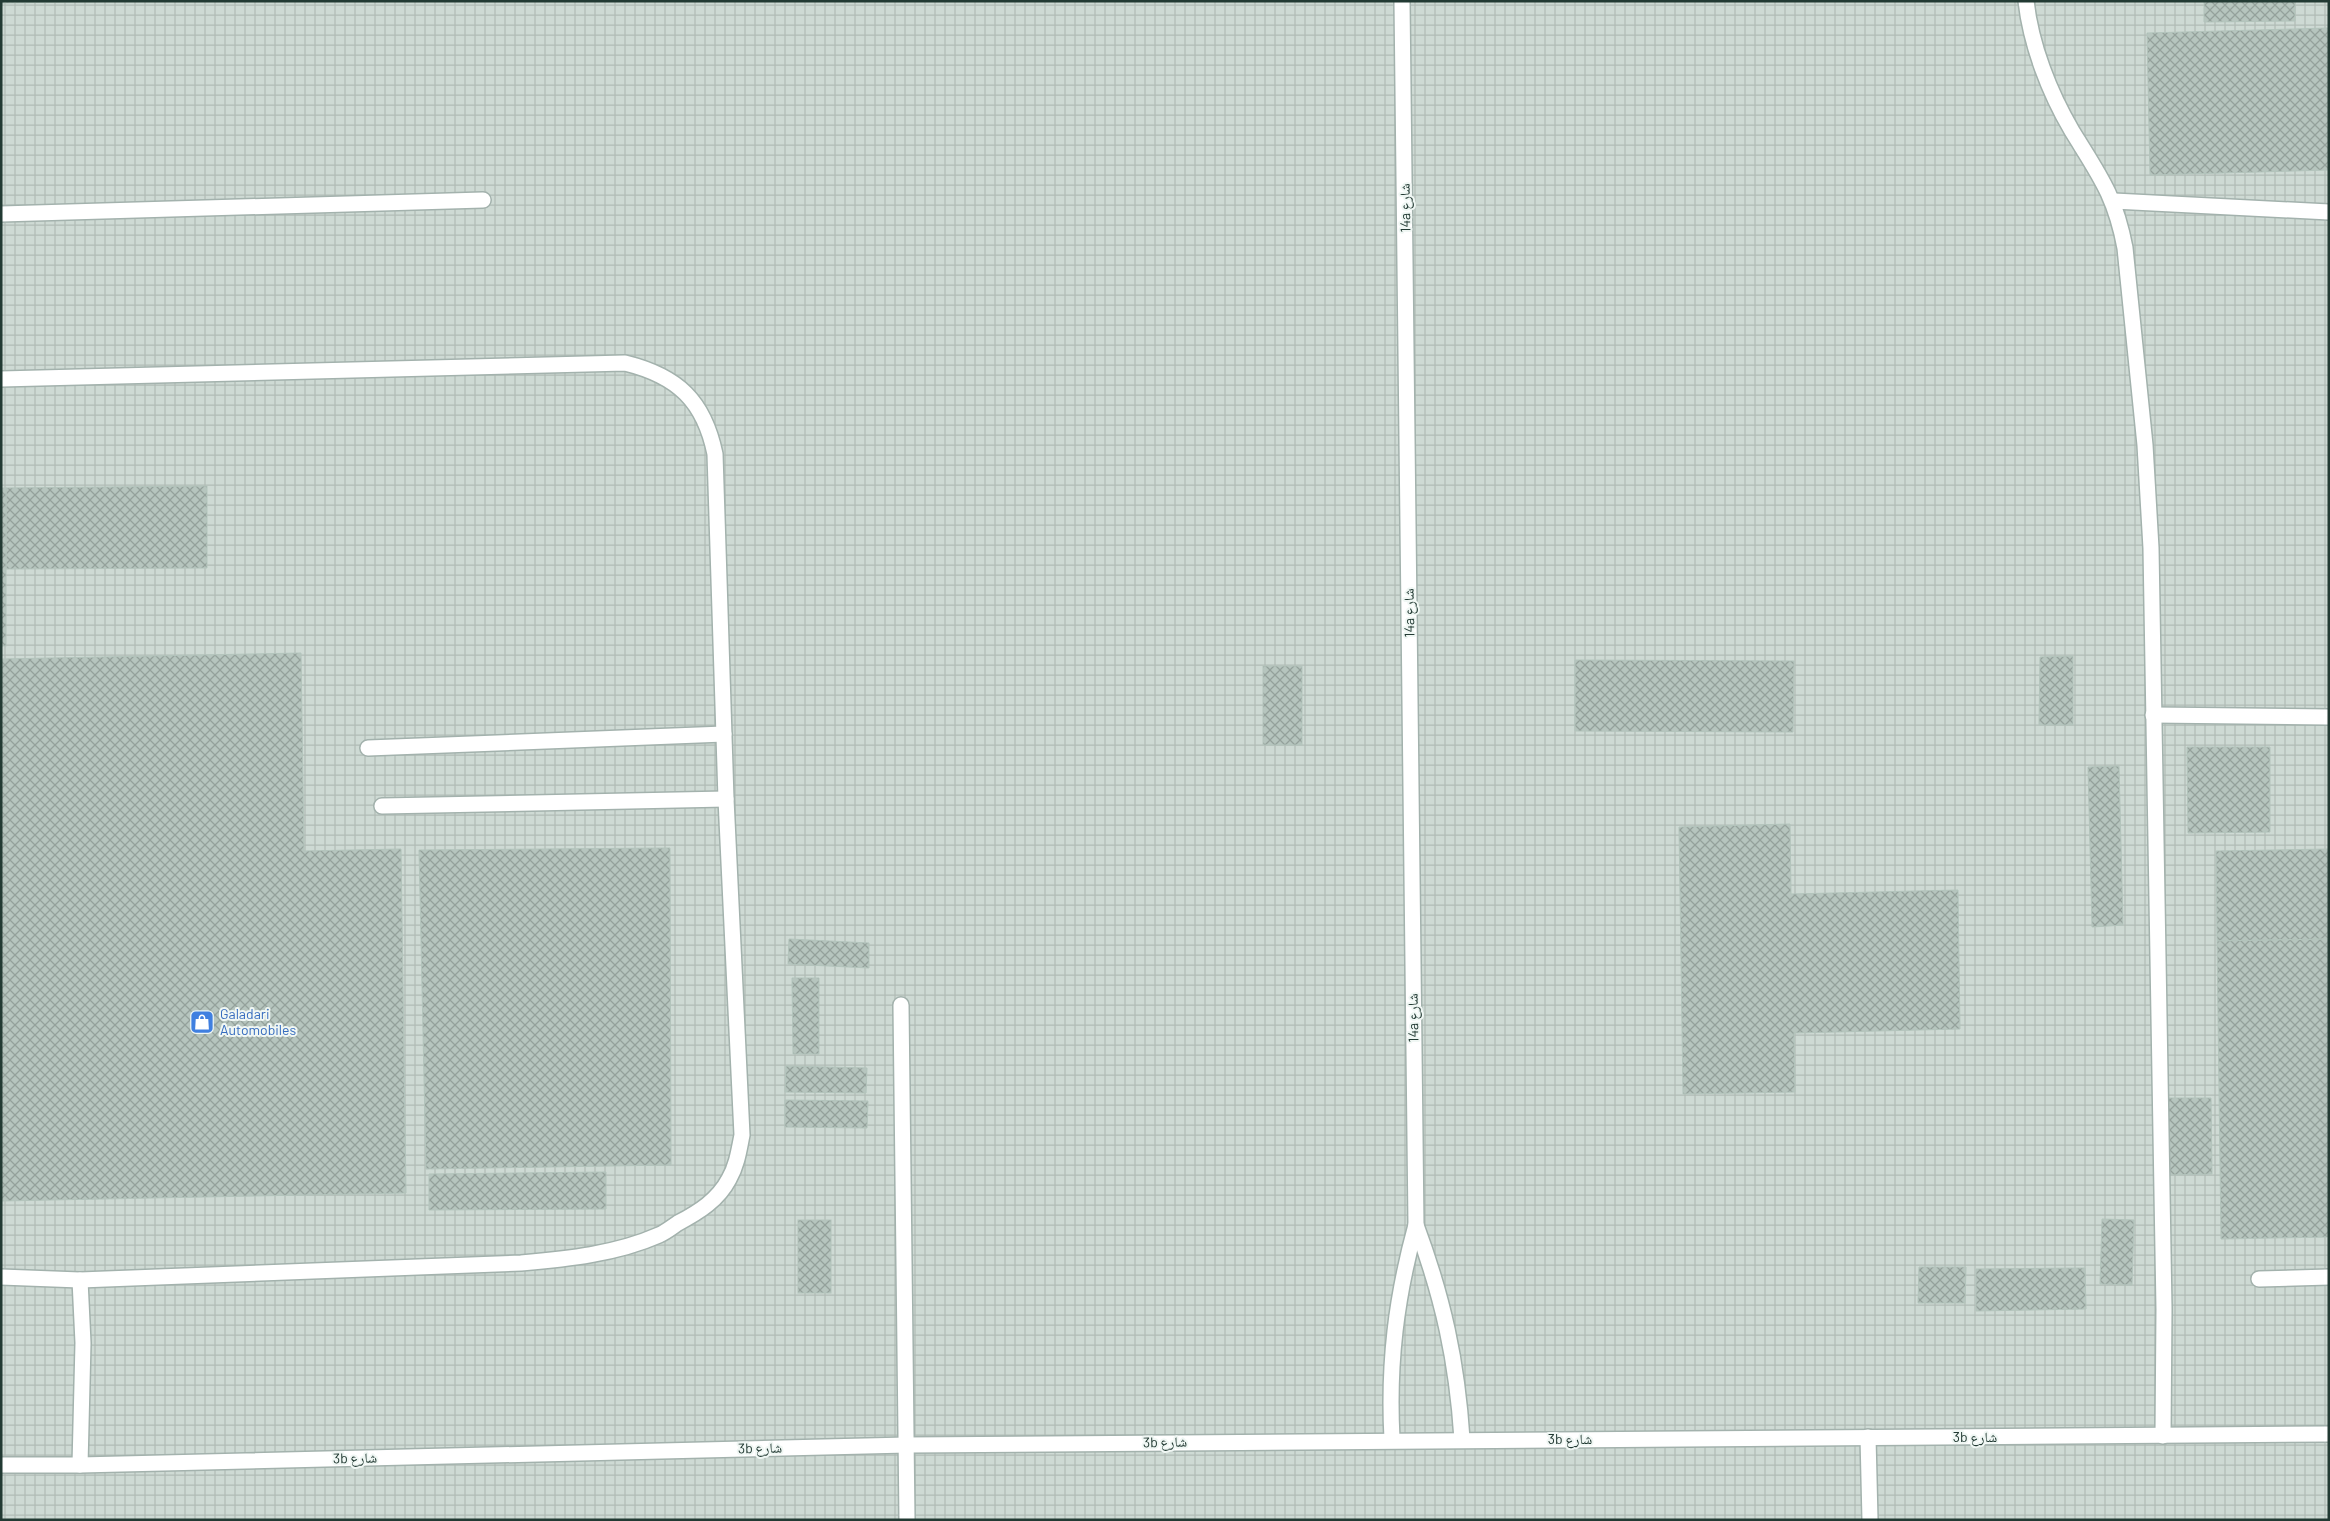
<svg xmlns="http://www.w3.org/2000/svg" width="2330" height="1521" viewBox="0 0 2330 1521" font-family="Barlow,'Noto Naskh Arabic',sans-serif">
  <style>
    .industrial { fill: url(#industrial-grid) }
    .building { fill: url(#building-cross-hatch); stroke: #b3c4bc }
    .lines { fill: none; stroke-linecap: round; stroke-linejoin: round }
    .lane-casing { stroke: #a3b2ad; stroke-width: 18 }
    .street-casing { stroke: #a3b2ad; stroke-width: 18 }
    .lane { stroke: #fff; stroke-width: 15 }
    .street { stroke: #fff; stroke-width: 15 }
    .labels { text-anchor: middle; stroke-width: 4; stroke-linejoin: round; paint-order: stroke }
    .street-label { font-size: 14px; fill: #223a33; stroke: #f0f7f4 }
    .shop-label { font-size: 14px; fill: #366cbe; stroke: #f0f7f4; text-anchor: start }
  </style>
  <defs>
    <pattern id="industrial-grid" width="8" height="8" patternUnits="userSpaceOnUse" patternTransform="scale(1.25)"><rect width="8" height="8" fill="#cedad4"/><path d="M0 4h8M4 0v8" fill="none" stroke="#b1bcb6"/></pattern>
    <pattern id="building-cross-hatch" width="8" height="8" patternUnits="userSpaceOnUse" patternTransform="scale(1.25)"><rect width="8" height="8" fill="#b6c5be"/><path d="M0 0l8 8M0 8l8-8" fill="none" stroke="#94a19b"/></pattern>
  </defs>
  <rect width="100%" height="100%" fill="#e0eae6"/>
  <!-- industrial -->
  <rect class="industrial" x="1" y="1" width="2328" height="1519"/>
  <!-- building -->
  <g class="building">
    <polygon points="1,1 136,1 1,3"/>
    <polygon points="2204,1 2295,1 2295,21 2204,22"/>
    <polygon points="2329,28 2329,170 2150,175 2147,33"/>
    <polygon points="207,486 207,568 6,569 6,488"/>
    <rect x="1" y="488" width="5" height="158"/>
    <polygon points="301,653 304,851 401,849 406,1193 1,1201 1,659"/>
    <polygon points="2073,656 2073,725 2039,725 2040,657"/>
    <polygon points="1575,660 1794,661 1793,732 1575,731"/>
    <rect x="1263" y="666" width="39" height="79"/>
    <polygon points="2187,747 2270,747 2270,832 2188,833"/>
    <polygon points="2119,766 2123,925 2092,927 2088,767"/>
    <polygon points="1790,824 1791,894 1958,890 1960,1029 1794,1033 1795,1092 1683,1094 1679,827"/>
    <polygon points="670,848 671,1165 426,1169 419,850"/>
    <polygon points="2329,849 2329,939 2217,941 2216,851"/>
    <polygon points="789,939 869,943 869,968 788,964"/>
    <polygon points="2329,939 2329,1237 2221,1239 2217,941"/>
    <polygon points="792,978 819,978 819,1054 793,1054"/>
    <polygon points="786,1066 867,1068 866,1093 785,1092"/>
    <polygon points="2166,1098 2211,1098 2212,1174 2167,1175"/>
    <polygon points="785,1100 868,1101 867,1128 785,1127"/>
    <polygon points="606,1172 606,1209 429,1210 429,1174"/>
    <polygon points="2102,1219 2134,1220 2132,1285 2100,1284"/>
    <rect x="798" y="1220" width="33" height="73"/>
    <polygon points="1919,1267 1966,1267 1965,1303 1918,1303"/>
    <polygon points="2085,1268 2086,1309 1976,1311 1976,1269"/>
  </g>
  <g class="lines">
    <!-- lane casing -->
    <g class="lane-casing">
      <g id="lane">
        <path d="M2026,1C2031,45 2049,92 2072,131C2099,175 2115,195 2125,248L2145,445L2151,548L2164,1309L2163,1436"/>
        <polyline points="2114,201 2329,212"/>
        <polyline points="1,214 483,200"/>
        <path d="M1,379L625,363C678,376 704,401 715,454L726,799L742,1135C739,1150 737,1165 729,1179C718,1200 699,1212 678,1223C672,1227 666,1232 659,1235C616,1254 567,1259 521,1263L80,1280L1,1277"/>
        <polyline points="2153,715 2329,717"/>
        <polyline points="368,748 724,734"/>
        <polyline points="382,806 726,799"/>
        <polyline points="901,1005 907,1520"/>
        <polyline points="2259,1279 2329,1277"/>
        <polyline points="80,1280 83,1343 80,1465"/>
        <polyline points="1868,1437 1870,1520"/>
      </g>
    </g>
    <!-- street casing -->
    <g class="street-casing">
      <g id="street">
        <path d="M1416,1225C1443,1298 1457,1361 1462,1439"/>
        <path d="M1392,1439C1388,1364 1396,1298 1416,1225L1402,1"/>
        <polyline points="1,1465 80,1465 907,1445 2329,1434"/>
      </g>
    </g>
    <!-- lane -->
    <use href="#lane" class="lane"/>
    <!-- street -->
    <use href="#street" class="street"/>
  </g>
  <!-- icons -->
  <defs>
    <g id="shop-square" transform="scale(1.25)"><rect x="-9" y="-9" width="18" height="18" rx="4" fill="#3f7fe0" stroke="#f0f7f4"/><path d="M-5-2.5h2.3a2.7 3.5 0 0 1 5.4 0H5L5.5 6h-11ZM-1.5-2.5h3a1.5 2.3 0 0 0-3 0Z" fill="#fff"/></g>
  </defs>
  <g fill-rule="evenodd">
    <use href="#shop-square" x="202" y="1022"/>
  </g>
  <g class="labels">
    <!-- street labels -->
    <g class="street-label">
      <text transform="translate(1405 208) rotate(-91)" y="5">14a شارع</text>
      <text transform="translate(1409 613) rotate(-91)" y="5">14a شارع</text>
      <text transform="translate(1413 1018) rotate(-91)" y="5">14a شارع</text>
      <text x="1975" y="1442">3b شارع</text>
      <text x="1570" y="1444">3b شارع</text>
      <text transform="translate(1165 1442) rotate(-1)" y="5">3b شارع</text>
      <text transform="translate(760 1448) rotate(-1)" y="5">3b شارع</text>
      <text transform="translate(355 1458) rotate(-1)" y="5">3b شارع</text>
    </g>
    <!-- shop labels -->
    <g class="shop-label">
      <text x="220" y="1019">Galadari<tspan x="220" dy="16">Automobiles</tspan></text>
    </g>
  </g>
  <!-- border -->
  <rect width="2330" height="1521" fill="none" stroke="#223a33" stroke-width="5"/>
</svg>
